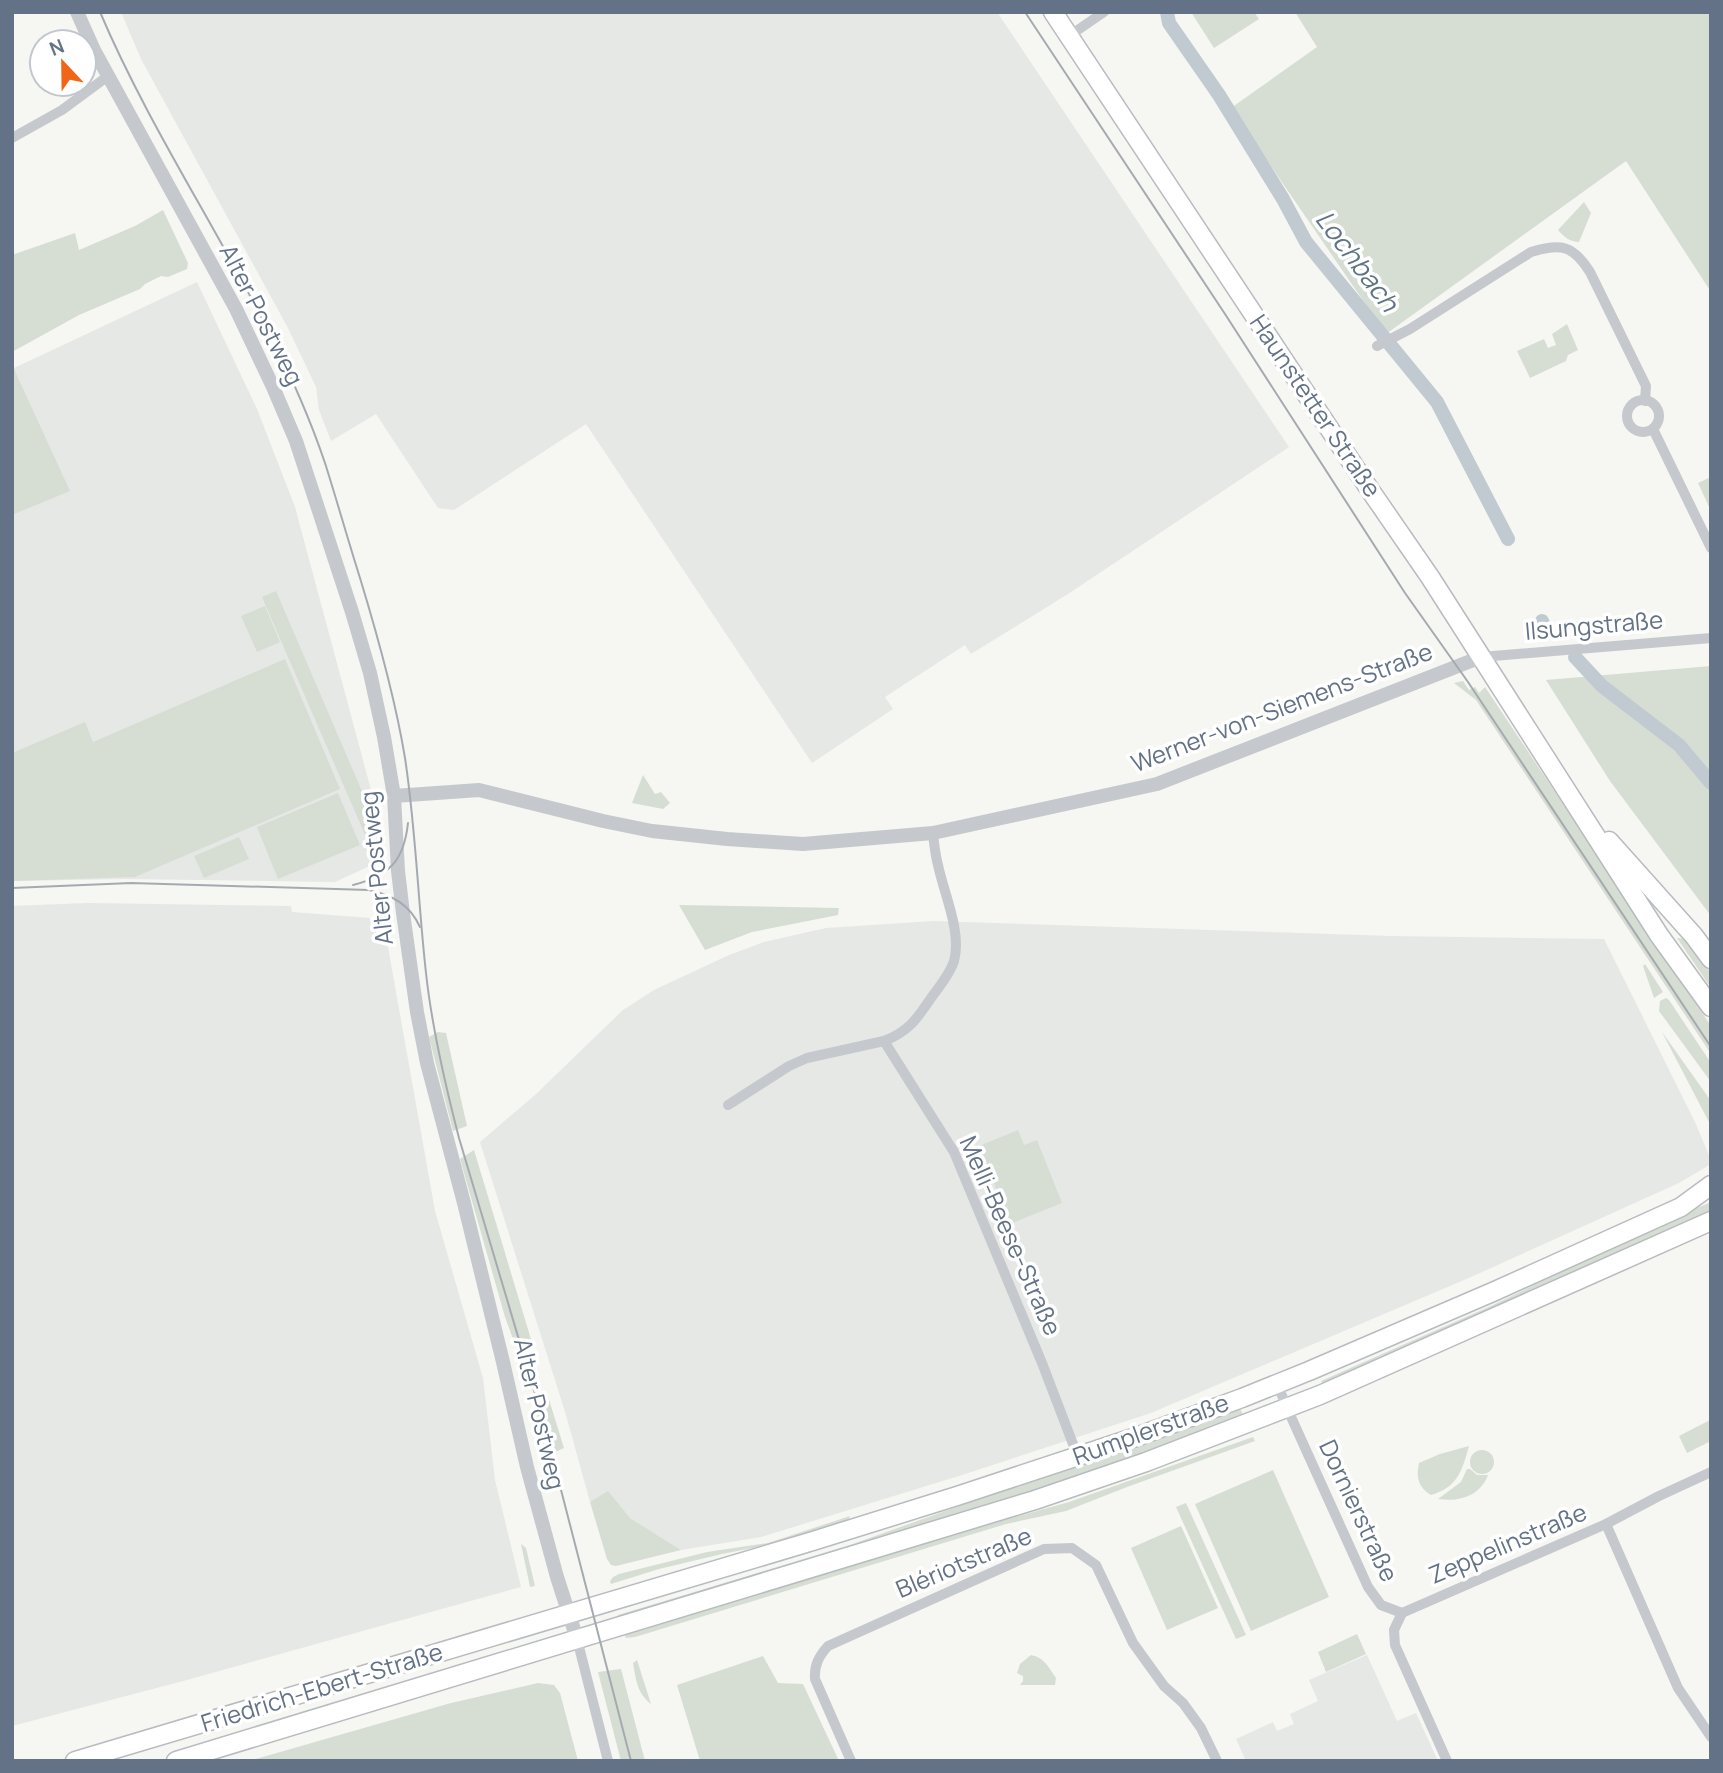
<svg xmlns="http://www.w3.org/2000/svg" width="1723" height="1773" viewBox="0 0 1723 1773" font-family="Manrope,sans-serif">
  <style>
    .built { fill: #e6e8e6 }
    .green { fill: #d6ded3 }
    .water { fill: #c1cad0 }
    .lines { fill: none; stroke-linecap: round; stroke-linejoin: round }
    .canal { stroke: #c1cad0; stroke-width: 14 }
    .primary-casing { stroke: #b8bbc0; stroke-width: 21 }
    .minor { stroke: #c5c8cc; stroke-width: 10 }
    .tertiary { stroke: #c5c8cc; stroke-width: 14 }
    .primary { stroke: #fff; stroke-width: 18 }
    .tram { stroke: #a5aab1; stroke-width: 2 }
    .labels { text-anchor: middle; stroke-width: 7; stroke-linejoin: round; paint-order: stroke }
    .street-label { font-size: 24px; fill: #637286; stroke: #fff }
    .water-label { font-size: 26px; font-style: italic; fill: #5f7483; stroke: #fff }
  </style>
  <rect width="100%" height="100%" fill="#f6f6f2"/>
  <!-- built -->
  <g class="built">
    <polygon points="121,12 997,12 1289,447 1068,594 971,654 965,645 885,697 893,709 812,763 586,424 454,510 438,508 376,414 331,441 319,410 316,387 288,328 141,59"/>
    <polygon points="197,282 257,409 295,507 378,816 383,860 335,882 125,879 12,881 12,369"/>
    <polygon points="88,903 291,906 292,912 383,919 435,1211 483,1378 495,1480 521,1587 183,1681 12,1726 12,906"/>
    <polygon points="934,921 1390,936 1604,939 1695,1122 1711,1160 1711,1164 1679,1183 1471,1277 1151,1413 962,1475 761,1537 681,1550 630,1518 608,1492 590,1502 566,1415 480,1142 535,1095 623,1010 654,990 729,955 764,942 826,928"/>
    <polygon points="1367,1655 1397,1721 1416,1713 1438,1761 1246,1761 1236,1739 1273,1722 1277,1731 1294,1724 1290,1714 1318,1701 1309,1680"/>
  </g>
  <!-- green -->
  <g class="green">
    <polygon points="1191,12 1254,12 1259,19 1214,48"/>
    <polygon points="1295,12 1711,12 1711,292 1626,161 1386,334 1231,108 1317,47"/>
    <path d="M1584,202L1591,213L1579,242C1570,242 1564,237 1558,230Z"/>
    <polygon points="163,210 188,263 187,269 168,277 161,276 145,284 140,289 79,315 12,352 12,255 75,233 79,250 135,226"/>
    <polygon points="1567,324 1578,350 1568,355 1566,361 1530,378 1517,351 1544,339 1548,348 1556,345 1552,334"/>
    <polygon points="12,369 14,369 70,491 12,515"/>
    <polygon points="1711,477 1711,508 1710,509 1698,483"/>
    <polygon points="276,591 373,817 378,840 369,844 262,597"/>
    <polygon points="265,606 280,642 257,652 241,616"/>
    <polygon points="285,659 340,789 135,877 12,881 12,753 85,722 93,742"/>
    <polygon points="1711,666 1711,916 1610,781 1546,680"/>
    <polygon points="1463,681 1469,690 1475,687 1479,693 1485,687 1711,1026 1711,1054 1476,700 1454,683"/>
    <polygon points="643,775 655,794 661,792 670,803 663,809 632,803"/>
    <polygon points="338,793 360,845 278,879 257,827"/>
    <polygon points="239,837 249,859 204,878 194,856"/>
    <polygon points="679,905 839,908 838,915 752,932 705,950"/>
    <polygon points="1677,938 1685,939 1711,973 1711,988"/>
    <polygon points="1645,964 1663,992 1654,998 1643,966"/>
    <polygon points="1666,998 1669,1000 1711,1063 1711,1082 1659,1011 1660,1001"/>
    <polygon points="438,1032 446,1033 467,1126 453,1131 429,1037"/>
    <polygon points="1662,1032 1711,1101 1711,1126"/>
    <polygon points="1018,1130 1024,1145 1037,1140 1062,1203 1010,1224 979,1146"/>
    <polygon points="474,1150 533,1346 517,1350 505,1317 460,1159"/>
    <polygon points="1711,1202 1711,1214 1323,1385 1321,1381 1493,1305 1650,1229"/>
    <polygon points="547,1393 564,1448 545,1457 533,1399"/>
    <polygon points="1239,1406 1244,1417 1084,1474 957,1516 619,1620 618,1615 850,1545"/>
    <polygon points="1710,1420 1711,1441 1687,1453 1679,1436"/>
    <polygon points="1253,1437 1255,1441 1127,1487 1066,1511 1006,1524 635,1637 626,1638 624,1634 933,1540 1069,1502"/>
    <path d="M1469,1446C1462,1471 1458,1487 1431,1495C1418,1487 1416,1477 1419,1463L1440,1454Z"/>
    <circle cx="1482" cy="1462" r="12"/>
    <path d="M1467,1469H1470L1477,1475H1488C1480,1496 1460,1502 1438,1499L1461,1482Z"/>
    <polygon points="1273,1470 1329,1597 1251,1631 1195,1504"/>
    <polygon points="608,1491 630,1518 681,1550 616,1566 611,1565 607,1559 590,1502"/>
    <polygon points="1186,1503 1246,1635 1236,1639 1176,1507"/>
    <polygon points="850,1516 848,1522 768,1545 722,1554 659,1569 611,1584 610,1581 613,1577 619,1574 707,1552 768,1543"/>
    <polygon points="1181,1526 1218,1608 1167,1630 1131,1548"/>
    <polygon points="521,1544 526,1548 535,1586 530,1587"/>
    <polygon points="1357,1634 1366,1654 1326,1672 1318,1652"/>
    <path d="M1031,1655C1044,1657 1049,1668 1056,1678L1055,1685H1020L1023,1681V1676L1017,1673L1020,1664Z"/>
    <polygon points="763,1656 778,1683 803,1684 839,1761 700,1761 677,1685"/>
    <path d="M637,1660L651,1704C637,1693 636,1680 633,1663Z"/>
    <polygon points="621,1669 645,1761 621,1761 598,1672"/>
    <polygon points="538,1683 554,1685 560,1693 578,1761 249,1761 451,1703"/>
  </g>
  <!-- water -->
  <polygon class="water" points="1319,258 1325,261 1337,276 1347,282 1368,311 1378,329"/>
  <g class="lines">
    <!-- canal -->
    <g class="canal">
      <polyline points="1167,12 1169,23 1219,95 1283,199 1306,242 1437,402 1508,539"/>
      <polyline points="1542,621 1547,633"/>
      <polyline points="1575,657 1602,686 1679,745 1711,783"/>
    </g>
    <!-- primary casing -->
    <g class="primary-casing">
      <g id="primary">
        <polyline points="1053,12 1370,490 1430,577 1659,935 1711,1007"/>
        <polyline points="1609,841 1694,936 1711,959"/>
        <polyline points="75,1761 813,1541 957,1496 1136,1437 1242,1398 1309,1371 1495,1291 1681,1207 1711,1185"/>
        <polyline points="176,1761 1035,1500 1146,1462 1320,1395 1711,1221"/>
      </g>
    </g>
    <!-- minor -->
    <g class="minor">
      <polyline points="1069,36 1104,12"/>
      <polyline points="12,138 62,110 108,76"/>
      <path d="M1377,346L1410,329L1531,252C1561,243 1573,245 1590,272L1646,386L1645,401"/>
      <circle cx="1643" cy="416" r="16"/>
      <polyline points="1653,429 1711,548"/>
      <polyline points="1481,657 1711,638"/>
      <polyline points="884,1041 954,1152 1042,1363 1078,1457"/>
      <path d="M728,1105L789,1066L807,1058L884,1041C908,1032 917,1019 931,998C939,987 950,974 954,961C962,932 944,894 938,865C935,854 934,843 933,833"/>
      <polyline points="1277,1383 1287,1408 1368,1587 1381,1605 1402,1613"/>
      <polyline points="1606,1524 1678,1688 1711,1737"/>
      <polyline points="1402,1613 1606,1524 1659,1496 1711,1472"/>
      <polyline points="1402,1613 1394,1630 1395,1645 1447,1761"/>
      <polyline points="577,1639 608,1761"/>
      <path d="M851,1761L815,1679C814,1665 819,1656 828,1646L1044,1549L1072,1548L1096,1565L1133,1643L1164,1686L1183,1703L1201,1728L1217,1761"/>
    </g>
    <!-- tertiary -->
    <g class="tertiary">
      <polyline points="77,12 94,50 236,309 273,387 296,441 352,612 370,673 384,737 394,796 398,871 403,913 417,1012 427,1063 464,1203 503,1362 527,1467 557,1577 577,1639"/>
      <polyline points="394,796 479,790 603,821 652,831 727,839 803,844 933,833 1157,784 1481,657"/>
    </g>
    <!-- primary -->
    <use href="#primary" class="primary"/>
    <!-- tram -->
    <g class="tram">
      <path d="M100,12C166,167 271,303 325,463C337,501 348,540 360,578C378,637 395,697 405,758C416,830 418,902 426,973C432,1029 445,1084 459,1138L544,1424L631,1761"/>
      <polyline points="1025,12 1225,314 1405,593 1468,682 1711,1047"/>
      <path d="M353,885C389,876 404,861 408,823"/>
      <path d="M12,888L131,883L369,890C393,895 410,905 420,927"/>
    </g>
  </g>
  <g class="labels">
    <!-- street labels -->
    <g class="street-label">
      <text transform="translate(261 315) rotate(63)" y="8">Alter Postweg</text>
      <text transform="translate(1315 406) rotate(56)" y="8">Haunstetter Straße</text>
      <text transform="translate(1594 626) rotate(-5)" y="8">Ilsungstraße</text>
      <text transform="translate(1282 708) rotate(-21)" y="8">Werner-von-Siemens-Straße</text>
      <text transform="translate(377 868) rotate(-96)" y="8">Alter Postweg</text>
      <text transform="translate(1010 1236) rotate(66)" y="8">Melli-Beese-Straße</text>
      <text transform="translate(539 1414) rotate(77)" y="8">Alter Postweg</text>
      <text transform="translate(1151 1430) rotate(-20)" y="8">Rumplerstraße</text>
      <text transform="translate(1358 1511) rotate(65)" y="8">Dornierstraße</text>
      <text transform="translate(1508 1544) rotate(-23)" y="8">Zeppelinstraße</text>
      <text transform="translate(964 1563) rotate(-23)" y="8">Blériotstraße</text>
      <text transform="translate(322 1688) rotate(-17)" y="8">Friedrich-Ebert-Straße</text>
    </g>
    <!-- water labels -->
    <g class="water-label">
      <text transform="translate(1357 261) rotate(53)" y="9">Lochbach</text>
    </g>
  </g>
  <!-- border -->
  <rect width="1723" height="1773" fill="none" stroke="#637286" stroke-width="28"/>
  <!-- north arrow -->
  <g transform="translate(63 63) rotate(338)"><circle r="33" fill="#ffffff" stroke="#c1c7cf" stroke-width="2"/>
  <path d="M0-5L12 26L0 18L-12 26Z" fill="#f06618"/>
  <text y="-10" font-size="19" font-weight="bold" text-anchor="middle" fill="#637286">N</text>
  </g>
</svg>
